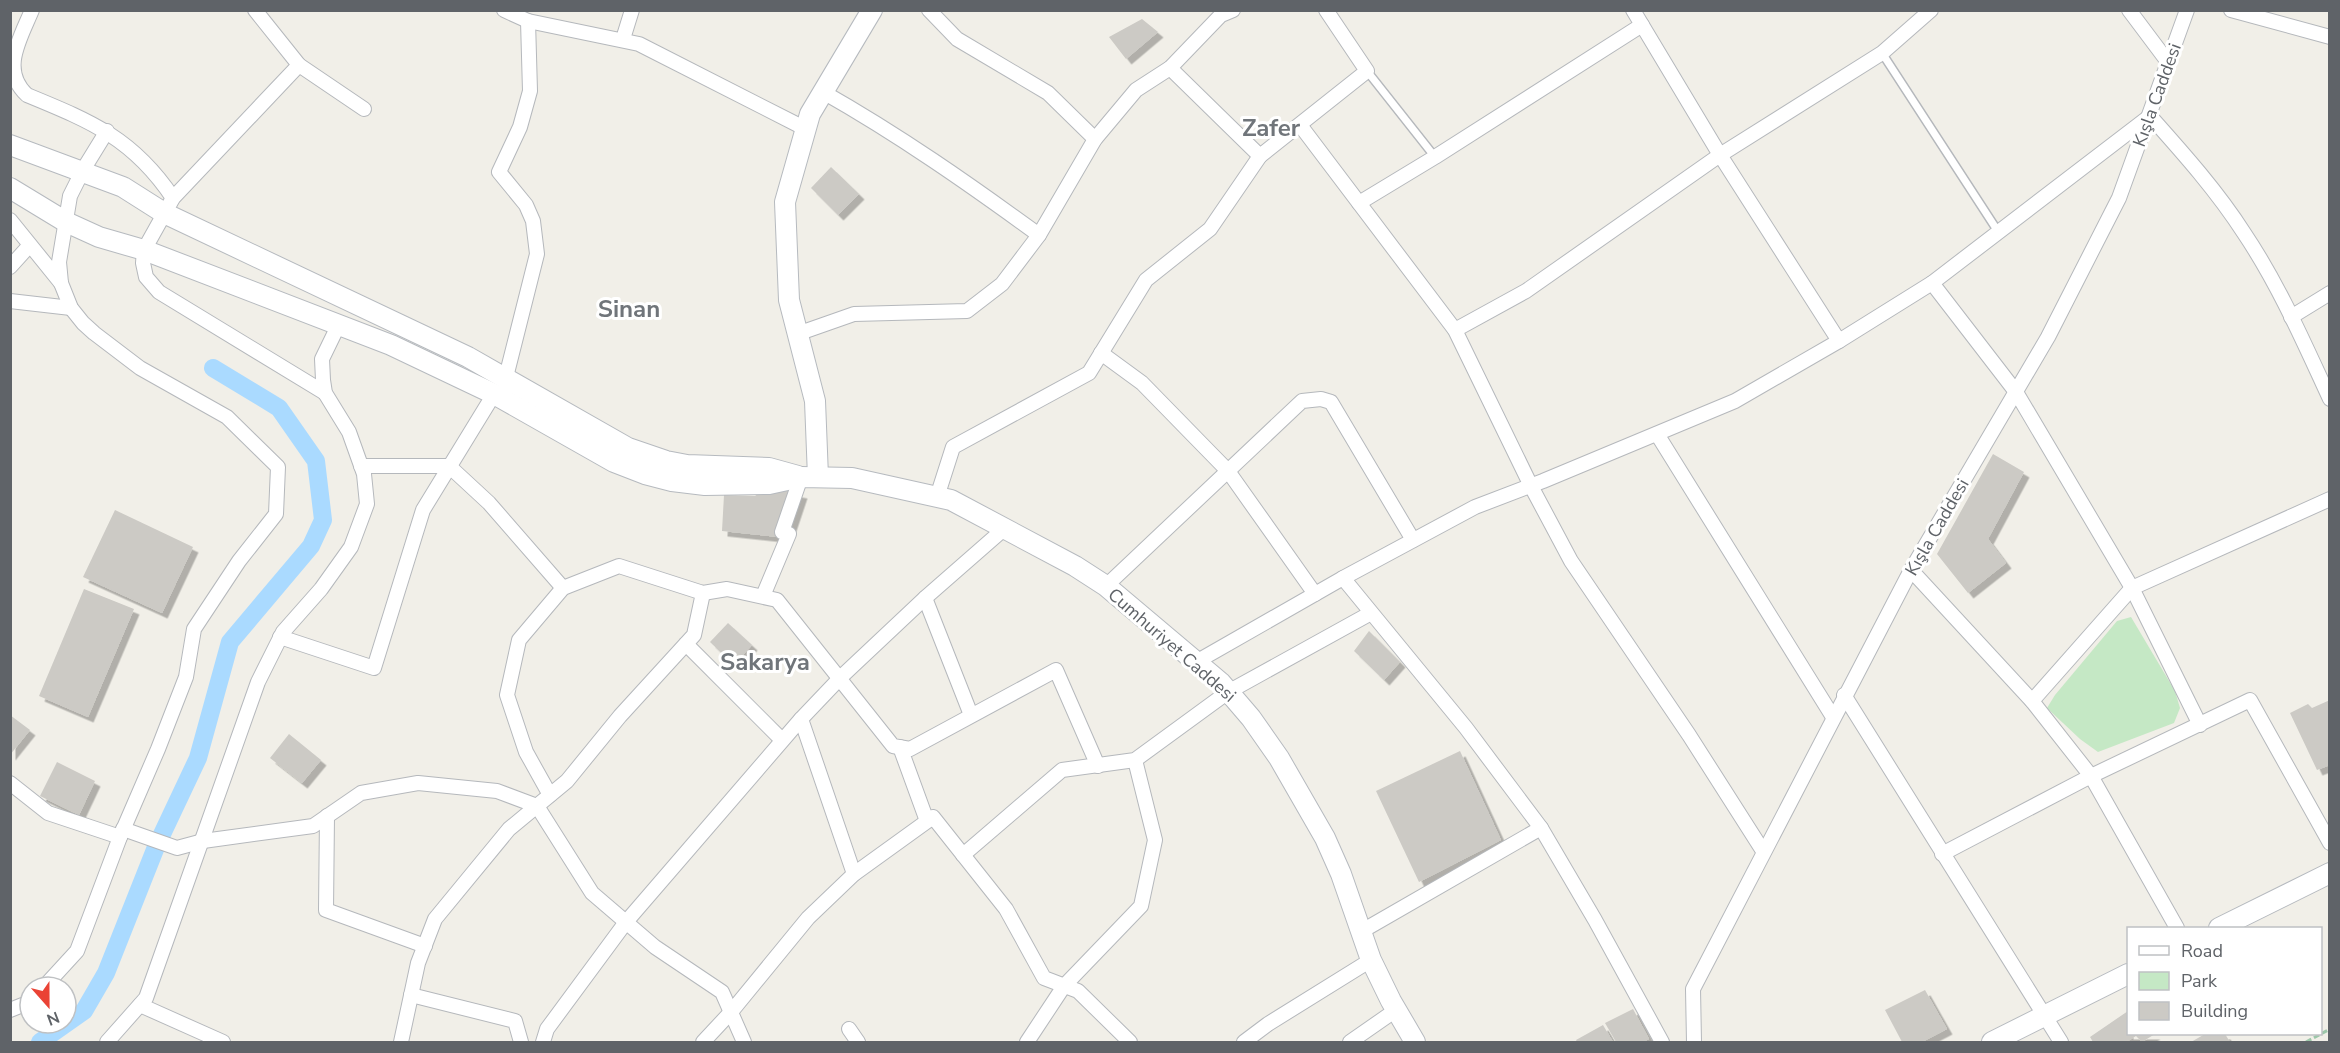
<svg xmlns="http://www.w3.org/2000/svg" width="2340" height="1053" viewBox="0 0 2340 1053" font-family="'Nunito Sans',sans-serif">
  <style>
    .green { fill: #c5e8c5 }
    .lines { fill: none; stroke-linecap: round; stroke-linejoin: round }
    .canal { stroke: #aadaff; stroke-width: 18 }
    .building { fill: #cccac5; filter: url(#shadow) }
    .lane-casing { stroke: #b5b8bc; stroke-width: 10 }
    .street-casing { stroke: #b5b8bc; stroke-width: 16 }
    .secondary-casing { stroke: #b6babf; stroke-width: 22 }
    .path { stroke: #9cc7a9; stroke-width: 3; stroke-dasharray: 6 3; stroke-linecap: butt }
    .lane { stroke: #fff; stroke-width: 7 }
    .street { stroke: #fff; stroke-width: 14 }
    .secondary { stroke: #fff; stroke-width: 20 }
    .labels { text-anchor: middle; stroke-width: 6; stroke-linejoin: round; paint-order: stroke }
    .street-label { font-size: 18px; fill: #5f6368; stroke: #fff }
    .district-label { font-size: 24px; font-weight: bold; fill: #70757a; stroke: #fff }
  </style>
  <defs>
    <filter id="shadow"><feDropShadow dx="5.5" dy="5.5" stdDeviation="0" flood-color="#0004"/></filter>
  </defs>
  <rect width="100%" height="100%" fill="#f1efe8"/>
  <!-- green -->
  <polygon class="green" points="2131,617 2175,691 2180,708 2174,723 2098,752 2080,739 2047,708 2055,695 2117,621"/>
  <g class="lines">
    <!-- canal -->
    <polyline class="canal" points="40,1042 84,1011 106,973 156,847 198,758 230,642 311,546 323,520 316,461 279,408 213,368"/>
  </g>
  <!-- building -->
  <g class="building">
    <polygon points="1142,19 1158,32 1126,59 1109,37"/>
    <polygon points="831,167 859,194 838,215 811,188"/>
    <polygon points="1993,454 2024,472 1988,539 2006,563 1968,593 1937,554"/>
    <polygon points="768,487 802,493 787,538 722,531 724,495 755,496"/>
    <polygon points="115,510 193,547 162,613 83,577"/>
    <polygon points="84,589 134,609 88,717 39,696"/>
    <polygon points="728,623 752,645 734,665 710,642"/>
    <polygon points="1369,631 1400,662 1384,680 1354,651"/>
    <polygon points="2330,700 2330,765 2317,770 2290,713 2308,704 2312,708"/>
    <polygon points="10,715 30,730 10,755"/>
    <polygon points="289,734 321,760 302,783 270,758"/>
    <polygon points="1460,751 1501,840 1419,882 1376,791"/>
    <polygon points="57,762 95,781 79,815 40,796"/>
    <polygon points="1925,990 1947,1029 1922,1042 1902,1042 1885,1010"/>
    <polygon points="1633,1009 1649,1039 1643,1042 1616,1042 1605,1023"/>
    <polygon points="2128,1011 2128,1034 2155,1034 2142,1042 2136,1036 2128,1041 2129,1042 2093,1042 2090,1037"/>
    <polygon points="1603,1025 1613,1042 1577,1042 1576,1040"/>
    <polygon points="2205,1034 2225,1034 2230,1042 2191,1042"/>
  </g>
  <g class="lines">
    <!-- lane casing -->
    <g class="lane-casing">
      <g id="lane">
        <polyline points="1882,53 1999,233"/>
        <polyline points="1367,71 1435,157"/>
      </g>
    </g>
    <!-- street casing -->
    <g class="street-casing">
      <g id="street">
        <path d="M32,10C20,39 0,70 27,95C90,121 133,138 173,198"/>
        <polyline points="255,10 299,65 173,198 144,250 143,263 146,277 159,292 325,393"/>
        <polyline points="504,10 528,21 639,44 806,129"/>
        <polyline points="929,10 957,39 1048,93 1095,139"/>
        <polyline points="1633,10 1720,155 1839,341"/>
        <polyline points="2129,10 2168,62"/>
        <polyline points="2231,10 2330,37"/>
        <polyline points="623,39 632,10"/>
        <polyline points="299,65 364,109"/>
        <polyline points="1170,68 1260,156 1367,71 1326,10"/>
        <path d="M823,92C899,135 969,184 1039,235"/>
        <polyline points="1300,125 1455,330 1531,486 1571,561 1689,735 1763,851"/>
        <polyline points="1359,203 1435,157 1642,25"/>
        <polyline points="10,220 61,283"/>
        <polyline points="10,267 29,246"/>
        <polyline points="1932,283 2016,392 2132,588 2200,725"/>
        <polyline points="10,301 71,308"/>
        <polyline points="2291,317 2330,293"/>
        <polyline points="1455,330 1526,291 1720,155 1882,53 1931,10"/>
        <polyline points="797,334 854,314 967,311 1002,284 1039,235 1095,139 1136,90 1170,68 1221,15 1233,10"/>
        <polyline points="1101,353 1142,383 1228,471 1315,594"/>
        <polyline points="506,377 537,254 533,221 526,205 499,172 520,127 530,91 528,21"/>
        <polyline points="1657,434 1833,717"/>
        <polyline points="361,466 449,466 489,503 563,588"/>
        <polyline points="937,497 953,447 1089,373 1146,280 1210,229 1260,156"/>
        <polyline points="1911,570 2032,701 2091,776 2177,928"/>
        <polyline points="1343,578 1466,728 1541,828 1595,920 1662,1042"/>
        <polyline points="1106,586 1302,401 1321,399 1331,402 1413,540"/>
        <polyline points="763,596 789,534 782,532 801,477"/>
        <polyline points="925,598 971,715"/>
        <polyline points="280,637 374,668 423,510 494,394"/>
        <polyline points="686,644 782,740"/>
        <path d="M1196,662L1343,578L1475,507L1543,481L1735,401L1839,341L1932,283L2150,116C2183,153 2217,191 2244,233C2279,285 2304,343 2330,399"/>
        <polyline points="1844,695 2061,1042"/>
        <polyline points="2032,701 2132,588 2330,499"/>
        <polyline points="801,719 854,874"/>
        <polyline points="900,747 927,821"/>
        <polyline points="10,783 48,813 120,837"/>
        <polyline points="550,795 526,752 507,695 519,640 563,588 619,566 703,593 727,589 777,600 893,746 910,749 1056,670 1098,766"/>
        <polyline points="327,816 326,910 425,946"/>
        <polyline points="123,829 177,848 203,841 313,826 361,793 418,783 497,791 537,806 592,893 655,947 722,992 744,1042"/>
        <polyline points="1942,854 2091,776 2250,700 2330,843"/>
        <polyline points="963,855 1062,770 1135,760 1228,692 1371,613"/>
        <polyline points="1362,931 1541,828"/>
        <polyline points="44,987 77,951 120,837 158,749 186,677 194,629 239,561 276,514 278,467 227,417 140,368 94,333 83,323 71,308 61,283 59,262 70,196 83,170 107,131"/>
        <polyline points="411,995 515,1021 521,1042"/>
        <polyline points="140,1005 223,1042"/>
        <polyline points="10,1010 30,1002"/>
        <polyline points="849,1029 858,1042"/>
        <polyline points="107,1042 146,998 258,682 283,632 321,589 351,547 367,504 364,474 349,432 325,393 323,380 322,359 339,324"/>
        <polyline points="401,1042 418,963 435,919 509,829 567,781 620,716 694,635 703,593"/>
        <polyline points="543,1042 547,1029 626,922 801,719 841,677 925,598 1005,528"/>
        <polyline points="703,1042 731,1012 808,918 854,874 933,817 1006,909 1044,978 1078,991 1130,1042"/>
        <polyline points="1027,1042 1064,986 1141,906 1155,840 1135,760"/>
        <polyline points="1244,1042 1268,1024 1371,960"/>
        <polyline points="1350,1042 1396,1010"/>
        <polyline points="1694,1042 1693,989 1911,570 2048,337 2119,198 2187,10"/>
      </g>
    </g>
    <!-- secondary casing -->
    <g class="secondary-casing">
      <g id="secondary">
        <polyline points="10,145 123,187 164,213 468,357 628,448 666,461 687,465 769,468 798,476"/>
        <polyline points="10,188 66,222 99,237 144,250 391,345 494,394 614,462 645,474 672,481 705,485 769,484 801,477 852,478 951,500 1075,566 1106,586 1221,683 1251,718 1279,758 1325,838 1341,874 1371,960 1391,1001 1415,1042"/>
        <polyline points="818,477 815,401 789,300 785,202 810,114 872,10"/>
        <polyline points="2219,928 2330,873"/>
        <polyline points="1992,1042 2128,974"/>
      </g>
    </g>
    <!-- path -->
    <polyline class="path" points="2306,1042 2330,1029"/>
    <!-- lane -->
    <use href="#lane" class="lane"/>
    <!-- street -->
    <use href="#street" class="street"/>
    <!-- secondary -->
    <use href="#secondary" class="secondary"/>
  </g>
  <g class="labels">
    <!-- street labels -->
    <g class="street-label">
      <text transform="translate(2157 95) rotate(-70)" y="6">Kışla Caddesi</text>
      <text transform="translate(1937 527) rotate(-60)" y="6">Kışla Caddesi</text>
      <text transform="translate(1172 645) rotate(41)" y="6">Cumhuriyet Caddesi</text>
    </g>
    <!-- district labels -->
    <g class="district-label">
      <text x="1271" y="136">Zafer</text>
      <text x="629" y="317">Sinan</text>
      <text x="765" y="670">Sakarya</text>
    </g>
  </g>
  <!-- border -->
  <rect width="2340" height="1053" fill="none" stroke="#5f6368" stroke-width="24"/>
  <!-- legend -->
  <rect x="2127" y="927" width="195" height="108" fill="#ffffff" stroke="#bfc1c3" stroke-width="1.5"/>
  <rect x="2139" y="946" width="30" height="9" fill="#ffffff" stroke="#bfc1c3" stroke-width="1.5"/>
  <text x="2181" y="957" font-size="18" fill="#5f6368">Road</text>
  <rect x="2139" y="972" width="30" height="18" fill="#c5e8c5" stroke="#bfc1c3" stroke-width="1.5"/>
  <text x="2181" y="987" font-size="18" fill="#5f6368">Park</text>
  <rect x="2139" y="1002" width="30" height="18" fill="#cccac5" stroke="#bfc1c3" stroke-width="1.5"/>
  <text x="2181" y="1017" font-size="18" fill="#5f6368">Building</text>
  <!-- north arrow -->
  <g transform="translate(48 1005) rotate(159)"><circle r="28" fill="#ffffff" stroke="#bfc1c3" stroke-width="1.5"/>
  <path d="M0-4.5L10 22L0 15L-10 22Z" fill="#ea4335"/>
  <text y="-9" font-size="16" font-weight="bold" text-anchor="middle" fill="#5f6368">N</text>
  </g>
</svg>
